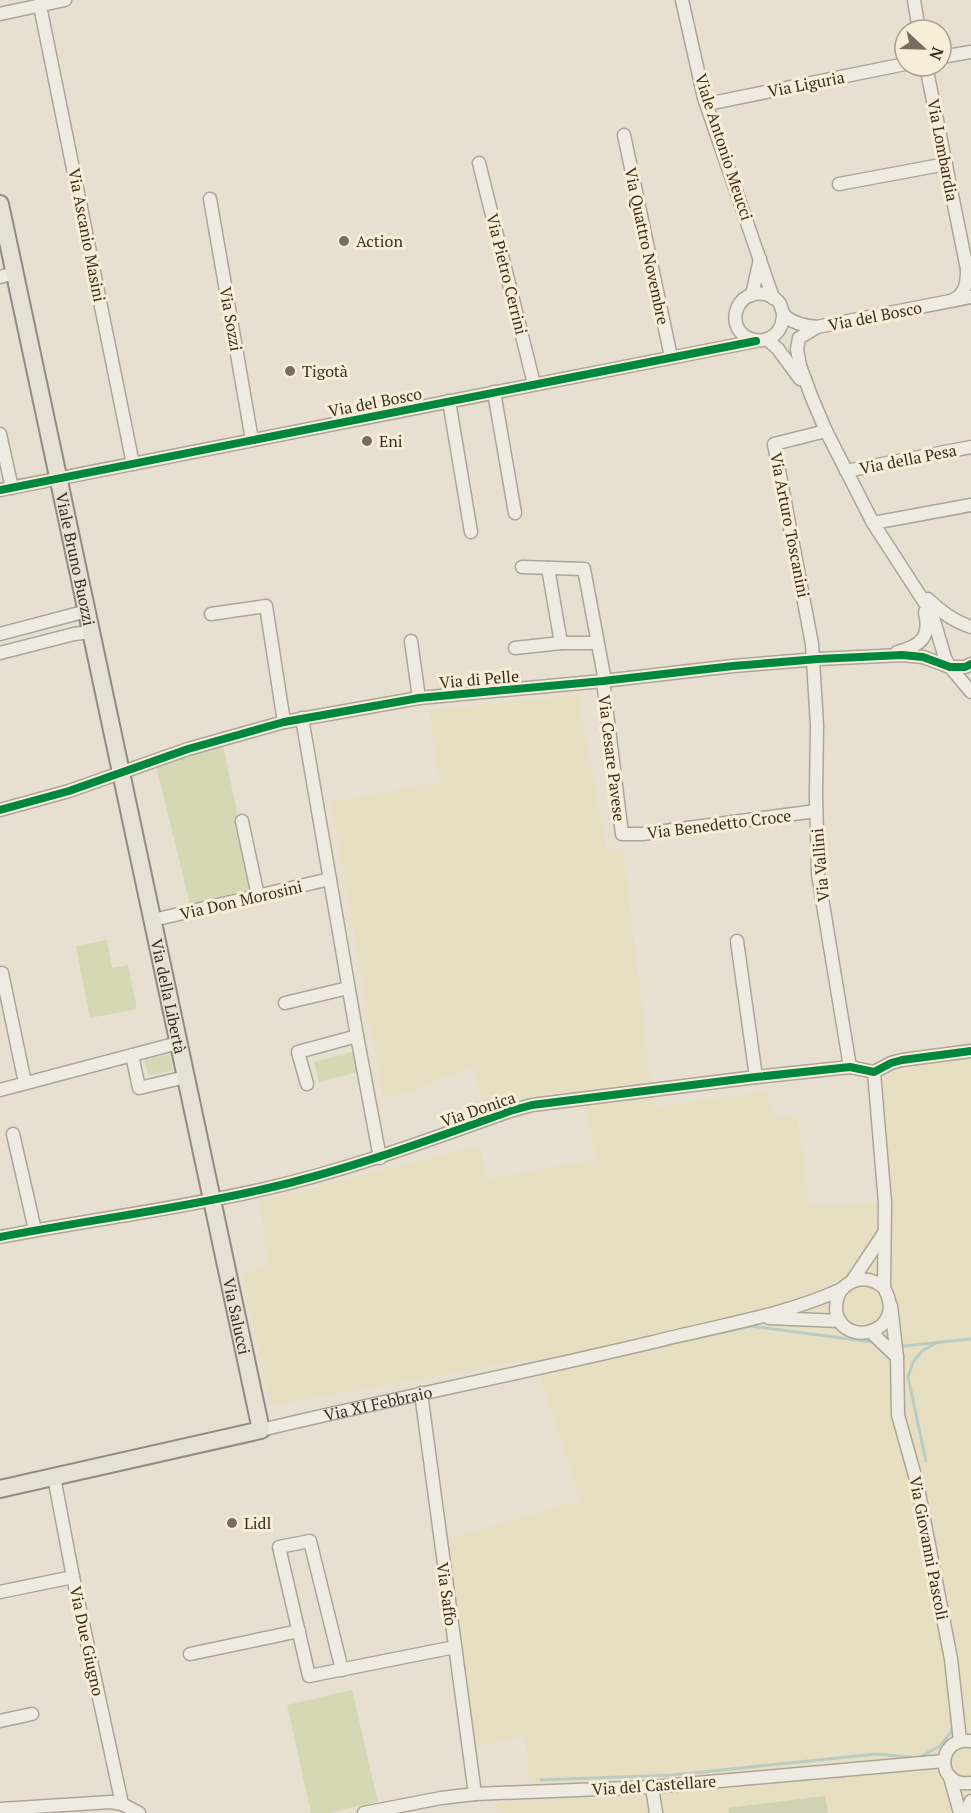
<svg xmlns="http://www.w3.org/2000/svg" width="971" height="1813" viewBox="0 0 971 1813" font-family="'PT Serif',serif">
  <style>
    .farmland { fill: #e6dfc2 }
    .green { fill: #d6d7b3 }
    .cemetery { fill: #d1d1b3 }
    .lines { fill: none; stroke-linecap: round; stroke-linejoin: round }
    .stream { stroke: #bcccc2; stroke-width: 3 }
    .minor-casing { stroke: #ada599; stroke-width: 15 }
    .major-casing { stroke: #928b80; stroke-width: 20 }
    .minor { stroke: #efebe3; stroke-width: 12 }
    .major { stroke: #e6e1d4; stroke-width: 16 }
    .cycleway-casing { stroke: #f7eed8; stroke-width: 11 }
    .cycleway { stroke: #00873e; stroke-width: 8 }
    .poi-dot { fill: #786c5e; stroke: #f7eed8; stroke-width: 2 }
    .labels { text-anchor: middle; stroke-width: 6; stroke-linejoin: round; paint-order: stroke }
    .street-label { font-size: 16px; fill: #3d2e20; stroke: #f7eed8 }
    .poi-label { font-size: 16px; fill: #3d2e20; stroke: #f7eed8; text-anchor: start }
  </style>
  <rect width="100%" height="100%" fill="#e7e0d1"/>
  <!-- farmland -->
  <polygon class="farmland" points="578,695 607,850 623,849 654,1107 766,1091 773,1115 797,1117 810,1205 889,1204 880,1088 889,1075 909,1069 907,1053 971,1045 971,1813 497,1813 495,1803 531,1801 525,1736 464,1749 436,1542 580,1500 534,1358 271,1406 241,1272 269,1268 259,1202 480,1145 486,1179 596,1159 582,1090 513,1100 485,1109 472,1066 411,1092 383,1098 331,802 439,782 429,710"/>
  <!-- green -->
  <g class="green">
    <polygon points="223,745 253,889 190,904 156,766"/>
    <polygon points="107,940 112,968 128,965 137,1009 90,1018 76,946"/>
    <polygon points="352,1052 357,1072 319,1082 314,1062"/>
    <polygon points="169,1054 173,1069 172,1071 150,1075 148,1074 144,1060"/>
    <polygon points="352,1690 378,1802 329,1813 311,1813 287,1705"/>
  </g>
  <!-- cemetery -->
  <polygon class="cemetery" points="825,1796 828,1813 729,1813 728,1808"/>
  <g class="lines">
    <!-- stream -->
    <g class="stream">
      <polyline points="661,1346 751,1326 872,1342"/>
      <polyline points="904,1346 971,1339"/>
      <polyline points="926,1461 908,1377 913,1362 922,1351 938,1342"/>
      <polyline points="541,1780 673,1775 877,1754 918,1758 940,1746 951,1732 953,1724"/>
    </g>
    <!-- minor casing -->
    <g class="minor-casing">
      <g id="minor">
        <polyline points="682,0 704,98 773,298"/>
        <polyline points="914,0 919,30"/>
        <polyline points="40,6 133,464"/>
        <polyline points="0,14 65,0"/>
        <polyline points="941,57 971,52"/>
        <polyline points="926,66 967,269"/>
        <polyline points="707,104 905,64"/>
        <polyline points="624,135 671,357"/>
        <polyline points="479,163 534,384"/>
        <polyline points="839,184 946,164"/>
        <polyline points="210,199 252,440"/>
        <polyline points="0,277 15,273"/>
        <polyline points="752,295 760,259"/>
        <path d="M953,300C966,294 967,282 967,269L971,281"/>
        <path d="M783,313C784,353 729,346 736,312C738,304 743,298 751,295C761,291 774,295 780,304C782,309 782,313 786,317C795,324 805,326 817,327L971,297"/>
        <polyline points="817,327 799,338 797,349 800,366 812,398 826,431 873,523 932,614 945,658 950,667 971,692"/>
        <polyline points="768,340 778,349 800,379"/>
        <polyline points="494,392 515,513"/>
        <polyline points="449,401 471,532"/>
        <polyline points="826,431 774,444 812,644 817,725 816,795 818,874 850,1067"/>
        <polyline points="0,434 12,488"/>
        <polyline points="846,471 971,447"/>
        <polyline points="0,490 756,341"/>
        <polyline points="873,523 971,505"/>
        <polyline points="522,567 584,569 605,681"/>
        <polyline points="548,568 561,643 597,643"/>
        <path d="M928,599C941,612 953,621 971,627"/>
        <polyline points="211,614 266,606 284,722"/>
        <polyline points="0,634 87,611"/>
        <polyline points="411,641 419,698"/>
        <polyline points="515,648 561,643"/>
        <path d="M897,652C921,646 931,637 925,612"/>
        <polyline points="0,653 74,634 91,632"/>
        <polyline points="603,681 622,834 642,834 816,811"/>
        <polyline points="302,718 357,1036 380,1158"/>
        <polyline points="0,810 69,791 188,749 284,722 419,698 603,681 733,666 818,659 902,655 923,657 950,667 965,667 971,664"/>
        <polyline points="242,821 258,896"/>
        <polyline points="153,920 330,879"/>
        <polyline points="737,941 756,1077"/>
        <polyline points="0,974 2,973 25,1083"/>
        <polyline points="285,1003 348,988"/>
        <polyline points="132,1055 139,1088 186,1077"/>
        <path d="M874,1072L885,1203L884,1288C910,1334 839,1350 836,1309C836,1301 838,1293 843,1288C856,1276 872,1277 884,1288"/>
        <polyline points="307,1084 298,1052 357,1036"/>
        <polyline points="0,1090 178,1043"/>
        <polyline points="13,1134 35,1230"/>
        <path d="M0,1237C88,1220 177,1209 264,1189C348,1170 429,1140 510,1111L532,1105L756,1077L850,1067L874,1072L891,1063L902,1060L971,1051"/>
        <polyline points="852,1281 884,1233"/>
        <polyline points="891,1306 897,1357 898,1415 917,1483 951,1659 960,1741"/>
        <polyline points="769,1318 840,1321"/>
        <polyline points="871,1332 897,1357"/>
        <polyline points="421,1393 475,1794"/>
        <path id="s1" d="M261,1430C391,1399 523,1373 653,1342C716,1326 783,1316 842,1289"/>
        <polyline points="54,1477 73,1577 122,1804"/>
        <polyline points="0,1592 73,1577"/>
        <polyline points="190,1654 299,1631"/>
        <polyline points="342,1670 310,1541 279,1547 309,1676 455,1647"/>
        <polyline points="0,1721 32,1714"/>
        <path d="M971,1741C936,1736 935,1788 971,1783"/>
        <polyline points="950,1777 960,1813"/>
        <polyline points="652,1787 656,1813"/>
        <polyline points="0,1809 111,1802 122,1804 139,1813"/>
        <polyline points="364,1813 441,1798 475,1794 652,1787 944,1761"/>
        <polyline points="966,1813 971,1801"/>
      </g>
    </g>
    <!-- major casing -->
    <g class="major-casing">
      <g id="major">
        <path id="s2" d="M0,204L261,1430L0,1489"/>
      </g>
    </g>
    <!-- minor -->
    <use href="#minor" class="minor"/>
    <!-- major -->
    <use href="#major" class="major"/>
    <!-- cycleway casing -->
    <g class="cycleway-casing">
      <g id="cycleway">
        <polyline points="0,490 756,341"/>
        <polyline points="0,810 69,791 188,749 284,722 419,698 603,681 733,666 818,659 902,655 923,657 950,667 965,667 971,664"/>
        <path d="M0,1237C88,1220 177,1209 264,1189C348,1170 429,1140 510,1111L532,1105L756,1077L850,1067L874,1072L891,1063L902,1060L971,1051"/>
      </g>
    </g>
    <!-- cycleway -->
    <use href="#cycleway" class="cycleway"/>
  </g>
  <!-- markers -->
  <g class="poi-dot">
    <circle cx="344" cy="241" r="6"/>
    <circle cx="290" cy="371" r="6"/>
    <circle cx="367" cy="441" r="6"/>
    <circle cx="232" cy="1523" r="6"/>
  </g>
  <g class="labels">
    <!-- street labels -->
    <g class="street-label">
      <text transform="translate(806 84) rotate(-11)" y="6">Via Liguria</text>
      <text transform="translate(724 147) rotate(72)" y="6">Viale Antonio Meucci</text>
      <text transform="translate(943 150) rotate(79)" y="6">Via Lombardia</text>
      <text transform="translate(87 235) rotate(79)" y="6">Via Ascanio Masini</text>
      <text transform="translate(647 246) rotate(78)" y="6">Via Quattro Novembre</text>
      <text transform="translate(507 274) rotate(76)" y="6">Via Pietro Cerrini</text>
      <text transform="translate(875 316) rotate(-11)" y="6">Via del Bosco</text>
      <text transform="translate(231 319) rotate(80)" y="6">Via Sozzi</text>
      <text transform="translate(375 402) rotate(-11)" y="6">Via del Bosco</text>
      <text transform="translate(908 459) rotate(-11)" y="6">Via della Pesa</text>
      <text transform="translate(790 525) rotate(79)" y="6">Via Arturo Toscanini</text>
      <text dy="6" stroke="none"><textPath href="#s2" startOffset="363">Viale Bruno Buozzi</textPath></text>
      <text transform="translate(479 679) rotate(-5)" y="6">Via di Pelle</text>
      <text transform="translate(612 758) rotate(83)" y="6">Via Cesare Pavese</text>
      <text transform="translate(719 824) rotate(-7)" y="6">Via Benedetto Croce</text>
      <text transform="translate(820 865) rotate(-95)" y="6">Via Vallini</text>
      <text transform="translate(241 900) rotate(-13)" y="6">Via Don Morosini</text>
      <text dy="6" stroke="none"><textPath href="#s2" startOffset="810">Via della Libertà</textPath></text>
      <text transform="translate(478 1109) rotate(-19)" y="6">Via Donica</text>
      <text dy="6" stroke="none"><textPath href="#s2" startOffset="1137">Via Salucci</textPath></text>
      <text dy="6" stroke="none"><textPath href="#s1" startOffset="120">Via XI Febbraio</textPath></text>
      <text transform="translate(929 1548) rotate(79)" y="6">Via Giovanni Pascoli</text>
      <text transform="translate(447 1594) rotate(82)" y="6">Via Saffo</text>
      <text transform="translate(87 1641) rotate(78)" y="6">Via Due Giugno</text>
      <text transform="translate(654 1785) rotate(-4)" y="6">Via del Castellare</text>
    </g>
    <!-- poi labels -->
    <g class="poi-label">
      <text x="356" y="247">Action</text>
      <text x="302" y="377">Tigotà</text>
      <text x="379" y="447">Eni</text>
      <text x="244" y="1529">Lidl</text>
    </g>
  </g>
  <!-- north arrow -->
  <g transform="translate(923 48) rotate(112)"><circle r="28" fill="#f7eed8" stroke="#ada18e" stroke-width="1.5"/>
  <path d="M0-4.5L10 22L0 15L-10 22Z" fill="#786c5e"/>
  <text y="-9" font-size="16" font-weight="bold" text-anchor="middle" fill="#3d2e20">N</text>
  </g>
</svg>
